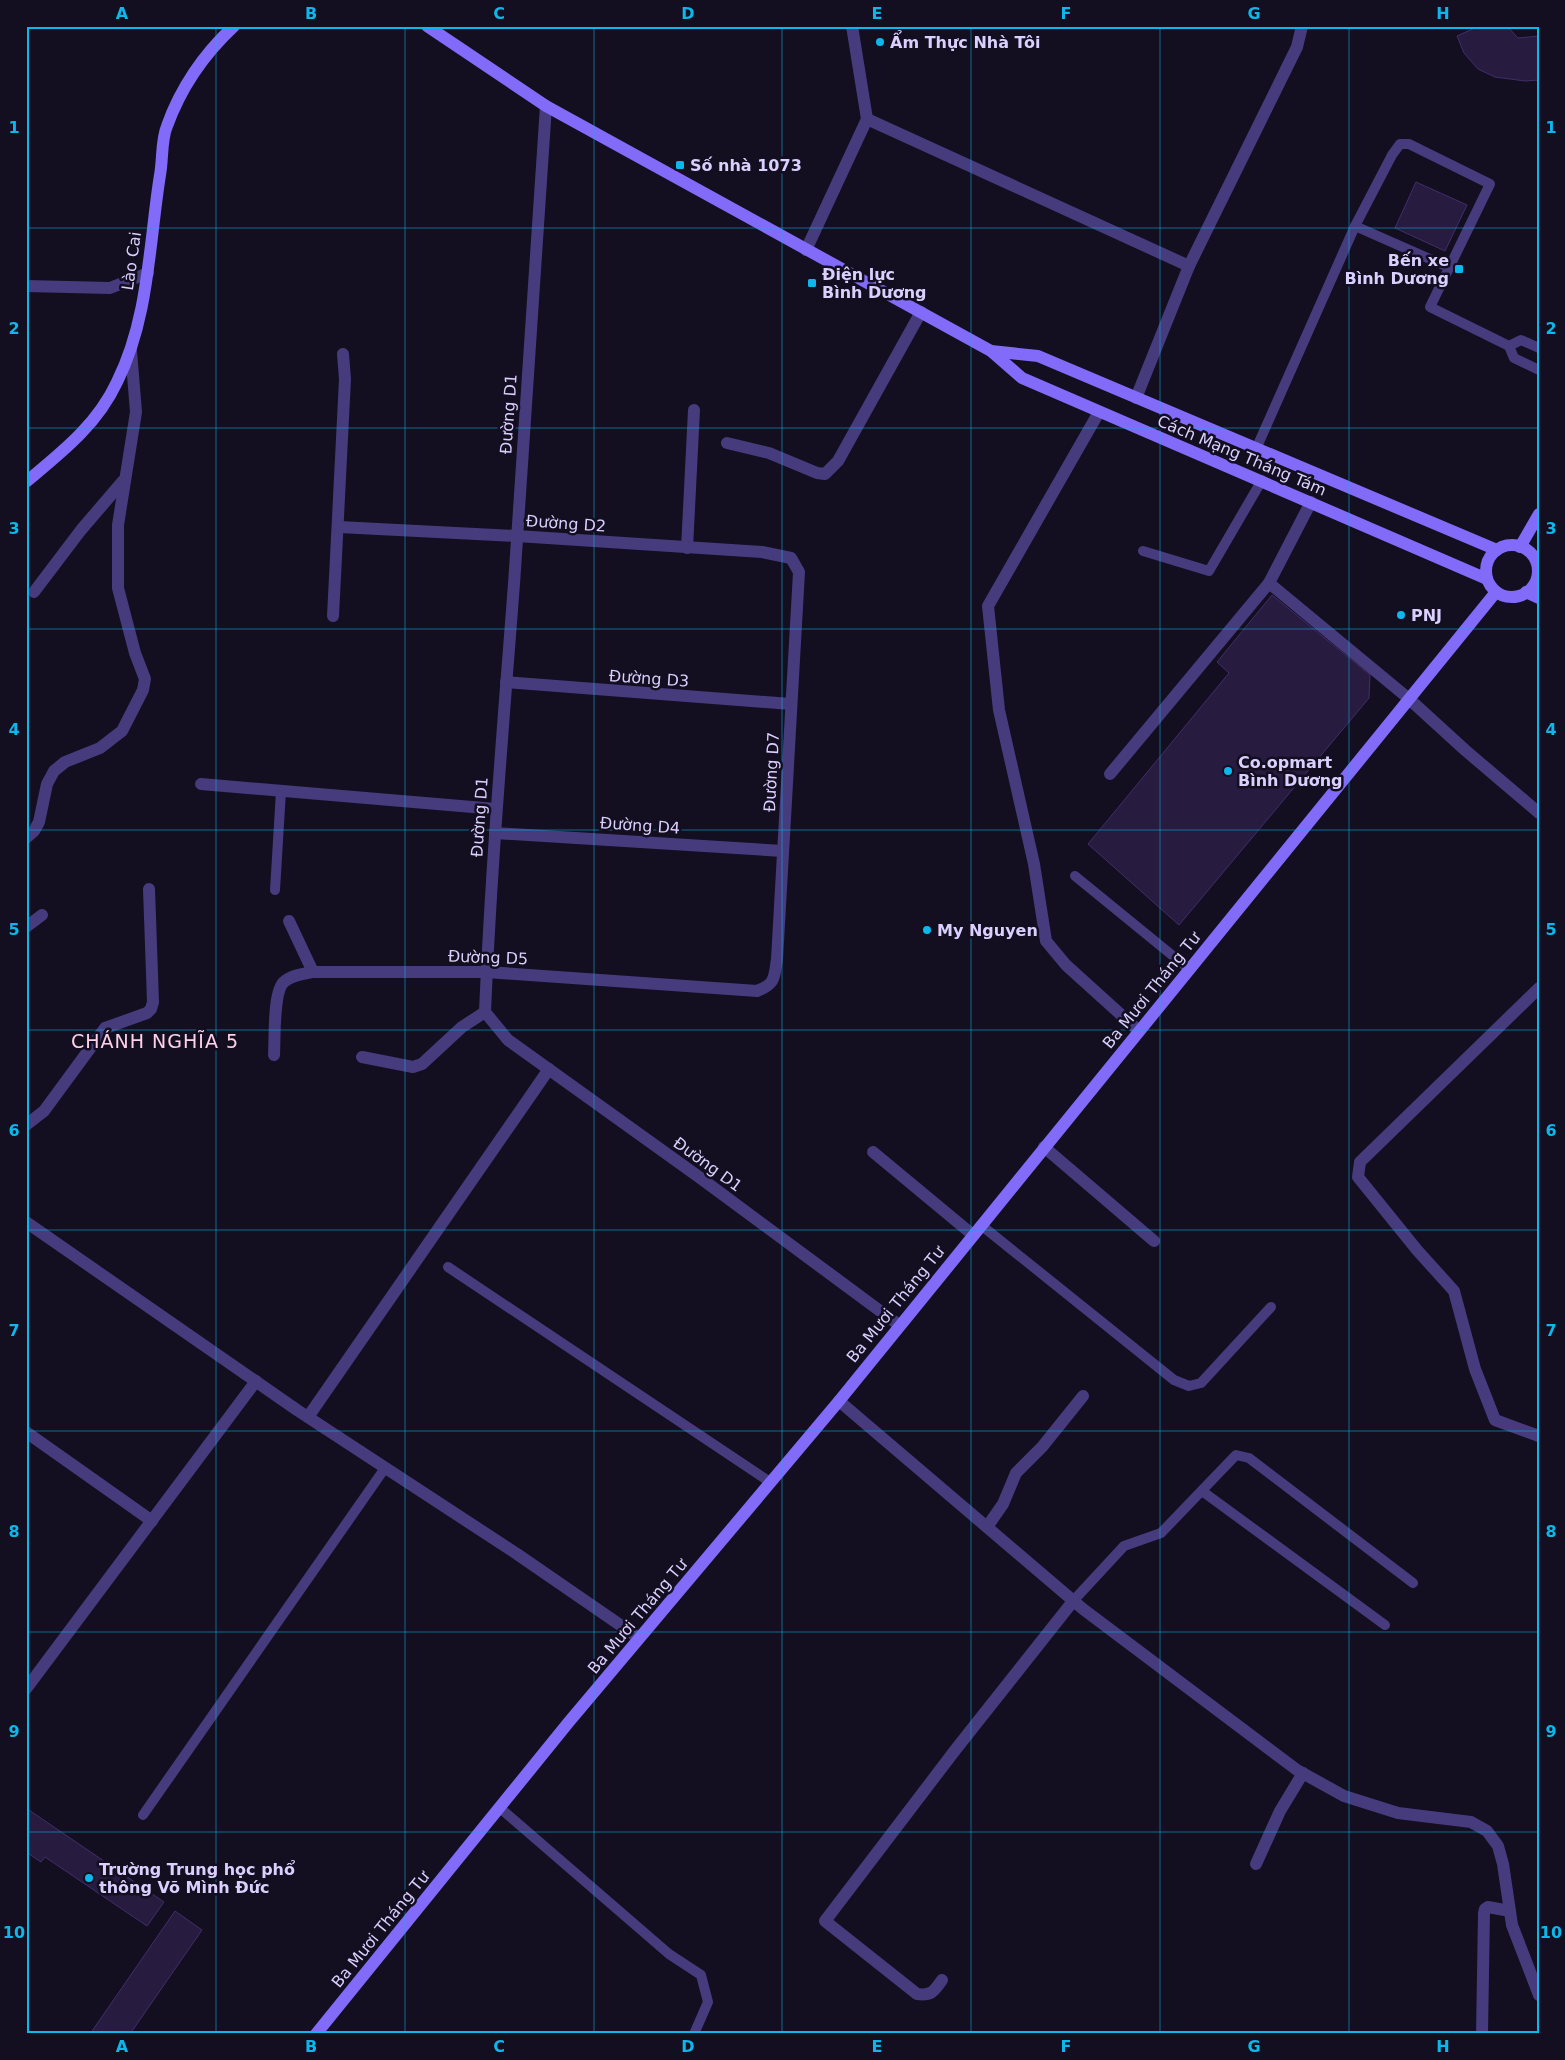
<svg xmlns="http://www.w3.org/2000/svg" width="1565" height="2060" viewBox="0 0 1565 2060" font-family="'DejaVu Sans',sans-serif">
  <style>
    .building { fill: #271b40; stroke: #422e6a }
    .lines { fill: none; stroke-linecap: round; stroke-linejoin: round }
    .lane { stroke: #463b7c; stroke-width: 10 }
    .street { stroke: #463b7c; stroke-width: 12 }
    .secondary { stroke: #816bf8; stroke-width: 12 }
    .grid { fill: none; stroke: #0bb8ec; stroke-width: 1; stroke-opacity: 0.55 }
    .poi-dot { fill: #0bb8ec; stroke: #130e20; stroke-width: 2 }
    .labels { text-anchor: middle; stroke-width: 5; stroke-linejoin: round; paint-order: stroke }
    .poi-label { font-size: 16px; font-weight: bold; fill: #dacffd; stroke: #130e20; text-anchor: start }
    .street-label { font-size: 16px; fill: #dacffd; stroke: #130e20 }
    .quarter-label { font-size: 19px; letter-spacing: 1px; fill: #fdd1e7; stroke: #130e20 }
    .neatline { fill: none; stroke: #0bb8ec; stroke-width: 2 }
    .grid-label { font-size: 16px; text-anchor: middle; font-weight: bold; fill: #0bb8ec }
  </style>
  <rect width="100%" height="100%" fill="#130e20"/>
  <!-- building -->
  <g class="building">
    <polygon points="1479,26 1507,26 1518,38 1539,36 1539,80 1525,81 1495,77 1478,69 1464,53 1457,36"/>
    <polygon points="1416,182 1467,205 1445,251 1395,228"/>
    <polygon points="1272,595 1370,675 1369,698 1179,925 1088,844 1229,673 1217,662"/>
    <polygon points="26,1808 164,1902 147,1926 45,1857 41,1862 26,1852"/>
    <polygon points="175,1911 202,1930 130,2034 90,2034"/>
  </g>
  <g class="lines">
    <!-- lane -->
    <g class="lane">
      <polyline points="1355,226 1448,267"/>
      <polyline points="1509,346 1521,340 1539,348"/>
      <polyline points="1256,449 1355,226 1392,155 1400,144 1409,144 1490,184 1430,307 1509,346 1514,358 1539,370"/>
      <polyline points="1143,551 1209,571 1262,480"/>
      <polyline points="1075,876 1189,969"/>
      <polyline points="275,890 281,791"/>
      <polyline points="981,1225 1174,1380 1189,1386 1201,1383 1271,1307"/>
      <polyline points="448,1267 770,1482"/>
      <polyline points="1202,1491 1385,1625"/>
      <polyline points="1074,1600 1124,1546 1161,1533 1236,1455 1249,1458 1413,1583"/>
      <polyline points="500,1808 669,1954 701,1975 708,2002 694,2034"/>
      <polyline points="143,1815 385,1468"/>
    </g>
    <!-- street -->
    <g class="street">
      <path d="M546,106C534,265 526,425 514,584C503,727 491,869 485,1012L508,1040L699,1177L899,1325"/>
      <polyline points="867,119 1189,266"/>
      <polyline points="806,250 867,119 852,26"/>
      <polyline points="26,286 110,288 148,273"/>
      <polyline points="1136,398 1189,266 1297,47 1302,26"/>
      <polyline points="1099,412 988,606 999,710 1034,864 1046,941 1066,965 1139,1031"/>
      <polyline points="727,443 769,453 817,473 825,474 838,461 921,312"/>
      <polyline points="1311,502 1269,583 1408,698 1465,750 1539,813"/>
      <polyline points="687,548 694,410"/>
      <polyline points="34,592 81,530 123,481"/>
      <polyline points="333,616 345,379 343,354"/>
      <polyline points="506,682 791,704"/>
      <polyline points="1110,774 1269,583"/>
      <polyline points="201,784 496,809"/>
      <polyline points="495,833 783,851"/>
      <polyline points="26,838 34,831 39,822 47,784 54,771 65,762 100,748 122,731 143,690 145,679 135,653 118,588 118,525 136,412 131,351"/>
      <polyline points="289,921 313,972"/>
      <polyline points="26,927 42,915"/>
      <polyline points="1539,988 1360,1162 1358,1177 1417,1250 1454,1291 1475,1369 1495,1420 1539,1436"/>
      <path d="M274,1055C275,1039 273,991 284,982C291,975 304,974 313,972H487L757,991C776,984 774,977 777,959L799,572L791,558L762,552L517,536L339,527"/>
      <polyline points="362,1057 413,1067 422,1064 462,1027 485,1012"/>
      <polyline points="26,1125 44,1111 105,1028 147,1013 151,1009 153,1002 149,889"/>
      <polyline points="1044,1147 1154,1241"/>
      <polyline points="873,1152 973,1235"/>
      <polyline points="26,1222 297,1410 517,1554 639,1638"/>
      <polyline points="839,1401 1083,1609 1297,1770 1344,1796 1398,1813 1471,1822 1487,1831 1498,1846 1503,1864 1512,1925 1539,1995"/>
      <polyline points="308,1417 549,1069"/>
      <polyline points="26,1432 152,1521"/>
      <polyline points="987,1527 1003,1504 1016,1473 1042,1447 1083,1396"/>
      <polyline points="26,1689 256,1381"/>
      <polyline points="1256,1864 1280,1811 1303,1773"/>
      <path d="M942,1980C934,1991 932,1996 917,1994L825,1921L956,1749L1074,1600"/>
      <polyline points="1482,2034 1484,1913 1485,1909 1488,1907 1510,1911"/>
    </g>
    <!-- secondary -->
    <g class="secondary">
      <polyline points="427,26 546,106 991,351 1022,378 1487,579"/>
      <polyline points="991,351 1038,356 1497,550"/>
      <path d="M26,482C62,452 97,425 117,382C149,318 149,244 160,175C163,159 161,140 167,126C181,87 204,54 234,26"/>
      <circle cx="1512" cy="571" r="26"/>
      <polyline points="1520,547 1539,514"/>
      <polyline points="1526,592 1539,598"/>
      <polyline points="316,2034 568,1723 839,1401 1496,592"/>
    </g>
  </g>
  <!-- grid -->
  <path class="grid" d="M216,26V2034M405,26V2034M594,26V2034M782,26V2034M971,26V2034M1160,26V2034M1349,26V2034M26,228H1539M26,428H1539M26,629H1539M26,830H1539M26,1030H1539M26,1230H1539M26,1431H1539M26,1632H1539M26,1832H1539"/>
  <!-- markers -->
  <g class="poi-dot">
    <circle cx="880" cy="42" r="5"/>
    <rect x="675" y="160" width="10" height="10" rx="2.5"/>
    <rect x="1454" y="264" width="10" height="10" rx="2.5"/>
    <rect x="807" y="278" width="10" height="10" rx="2.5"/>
    <circle cx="1401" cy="615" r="5"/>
    <circle cx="1228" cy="771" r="5"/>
    <circle cx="927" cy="930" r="5"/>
    <circle cx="89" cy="1878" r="5"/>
  </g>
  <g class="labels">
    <!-- poi labels -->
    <g class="poi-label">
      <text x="890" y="48">Ẩm Thực Nhà Tôi</text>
      <text x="690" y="171">Số nhà 1073</text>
      <text x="1449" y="266" text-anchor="end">Bến xe<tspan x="1449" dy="18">Bình Dương</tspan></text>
      <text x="822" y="280">Điện lực<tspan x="822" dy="18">Bình Dương</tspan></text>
      <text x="1411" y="621">PNJ</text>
      <text x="1238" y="768">Co.opmart<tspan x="1238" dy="18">Bình Dương</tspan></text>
      <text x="937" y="936">My Nguyen</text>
      <text x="99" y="1875">Trường Trung học phổ<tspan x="99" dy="18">thông Võ Mình Đức</tspan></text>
    </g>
    <!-- street labels -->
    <g class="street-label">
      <text transform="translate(131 261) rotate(-82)" y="6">Lào Cai</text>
      <text transform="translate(508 414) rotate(-86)" y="6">Đường D1</text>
      <text transform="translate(1242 455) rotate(23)" y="6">Cách Mạng Tháng Tám</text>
      <text transform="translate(566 523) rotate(4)" y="6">Đường D2</text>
      <text transform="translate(649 678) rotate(4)" y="6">Đường D3</text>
      <text transform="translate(771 772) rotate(-87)" y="6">Đường D7</text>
      <text transform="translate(479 817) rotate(-86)" y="6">Đường D1</text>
      <text transform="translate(640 825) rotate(4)" y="6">Đường D4</text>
      <text transform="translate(488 957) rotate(2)" y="6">Đường D5</text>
      <text transform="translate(1151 990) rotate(-51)" y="6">Ba Mươi Tháng Tư</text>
      <text transform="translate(708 1164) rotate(36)" y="6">Đường D1</text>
      <text transform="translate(895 1304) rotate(-51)" y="6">Ba Mươi Tháng Tư</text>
      <text transform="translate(637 1616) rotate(-50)" y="6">Ba Mươi Tháng Tư</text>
      <text transform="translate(380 1929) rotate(-51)" y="6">Ba Mươi Tháng Tư</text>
    </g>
    <!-- quarter labels -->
    <g class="quarter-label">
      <text x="155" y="1048">CHÁNH NGHĨA 5</text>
    </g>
  </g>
  <!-- border -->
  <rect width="1565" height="2060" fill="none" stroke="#130e20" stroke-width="55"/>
  <rect x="28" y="28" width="1510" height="2004" class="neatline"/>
  <g class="grid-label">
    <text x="122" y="19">A</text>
    <text x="311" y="19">B</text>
    <text x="499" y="19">C</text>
    <text x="688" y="19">D</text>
    <text x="877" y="19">E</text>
    <text x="1066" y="19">F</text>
    <text x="1254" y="19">G</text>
    <text x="1443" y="19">H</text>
    <text x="14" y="133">1</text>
    <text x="1551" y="133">1</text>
    <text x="14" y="334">2</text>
    <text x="1551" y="334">2</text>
    <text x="14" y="534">3</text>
    <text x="1551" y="534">3</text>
    <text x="14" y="735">4</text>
    <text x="1551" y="735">4</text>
    <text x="14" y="935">5</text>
    <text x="1551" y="935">5</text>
    <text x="14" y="1136">6</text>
    <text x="1551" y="1136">6</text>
    <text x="14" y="1336">7</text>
    <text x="1551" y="1336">7</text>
    <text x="14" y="1537">8</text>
    <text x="1551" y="1537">8</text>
    <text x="14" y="1737">9</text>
    <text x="1551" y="1737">9</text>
    <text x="14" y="1938">10</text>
    <text x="1551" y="1938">10</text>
    <text x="122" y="2052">A</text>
    <text x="311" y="2052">B</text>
    <text x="499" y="2052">C</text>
    <text x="688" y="2052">D</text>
    <text x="877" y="2052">E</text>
    <text x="1066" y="2052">F</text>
    <text x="1254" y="2052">G</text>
    <text x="1443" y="2052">H</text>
  </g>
</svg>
